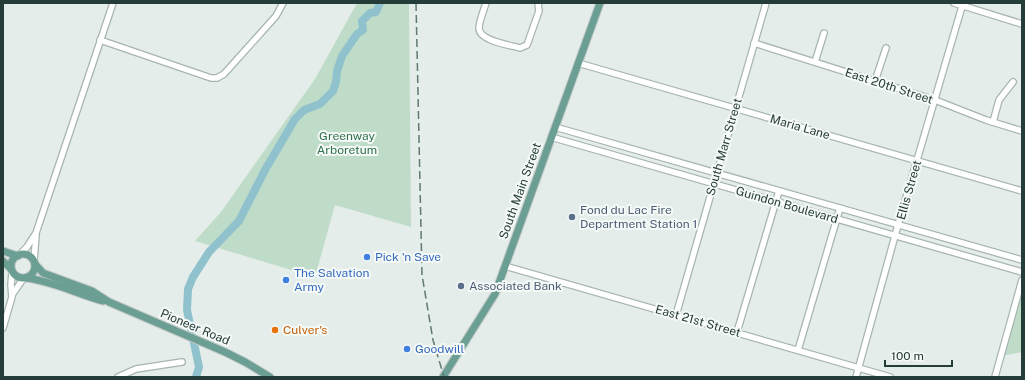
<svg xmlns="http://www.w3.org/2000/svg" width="1025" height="380" viewBox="0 0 1025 380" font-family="'Public Sans',sans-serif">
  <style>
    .green { fill: #bfdcc8 }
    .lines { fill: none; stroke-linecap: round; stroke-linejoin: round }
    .river { stroke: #90c2ce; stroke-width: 8 }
    .minor-casing { stroke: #a7b5b0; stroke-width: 8 }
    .major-casing { stroke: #c2c9c7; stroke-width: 9 }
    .minor { stroke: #fff; stroke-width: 5.5 }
    .major { stroke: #6c9f94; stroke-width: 7 }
    .rail { stroke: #607973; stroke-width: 1.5; stroke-dasharray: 8 4; stroke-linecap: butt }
    .service-dot { fill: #5c6f8a; stroke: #f5f9f7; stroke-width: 1.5 }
    .shop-dot { fill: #3f7fe0; stroke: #f5f9f7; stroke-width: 1.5 }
    .food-dot { fill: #e8710a; stroke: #f5f9f7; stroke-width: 1.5 }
    .labels { text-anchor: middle; stroke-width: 4; stroke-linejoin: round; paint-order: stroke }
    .street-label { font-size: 12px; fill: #253d38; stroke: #f5f9f7 }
    .park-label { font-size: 12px; fill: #31724d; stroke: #f5f9f7 }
    .service-label { font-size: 12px; fill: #4e5e75; stroke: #f5f9f7; text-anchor: start }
    .shop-label { font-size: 12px; fill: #366cbe; stroke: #f5f9f7; text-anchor: start }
    .food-label { font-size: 12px; fill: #c56008; stroke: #f5f9f7; text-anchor: start }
  </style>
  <rect width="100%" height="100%" fill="#e4ede9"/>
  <!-- green -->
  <g class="green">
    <polygon points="357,3 409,3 411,227 335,205 315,277 195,241 221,212 315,79"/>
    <polygon points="1022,283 1022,352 1001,356"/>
  </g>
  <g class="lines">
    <!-- river -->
    <polyline class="river" points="196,377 199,367 187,310 188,289 193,277 209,252 239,221 265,170 295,119 304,110 320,104 333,91 336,82 337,71 342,56 357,34 363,30 362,21 370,13 376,12 380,3"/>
    <!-- minor casing -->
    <g class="minor-casing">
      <g id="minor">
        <path d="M486,3C484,9 479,22 479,28C479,41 510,45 520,48L527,45L539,11L538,3"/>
        <polyline points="954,3 1022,24"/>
        <polyline points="100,40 211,78 217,78 224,74 276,16 283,3"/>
        <polyline points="754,43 935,100 986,120 1022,131"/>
        <polyline points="815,62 824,33"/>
        <polyline points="578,63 1022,191"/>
        <polyline points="875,81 886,48"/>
        <polyline points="993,122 999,100 1013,82"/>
        <polyline points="555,127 1022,260"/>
        <polyline points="551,137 1022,272"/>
        <polyline points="19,255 27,247 36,233 113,3"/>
        <polyline points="34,261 36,235"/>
        <polyline points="505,266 890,377"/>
        <polyline points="12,295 23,279"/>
        <polyline points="676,315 766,3"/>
        <polyline points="3,328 12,297 11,285 12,272"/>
        <polyline points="737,332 779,191"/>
        <polyline points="798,350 840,208"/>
        <polyline points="118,377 136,369 182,362"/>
        <polyline points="856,377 898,225 963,3"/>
        <polyline points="995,377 1022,280"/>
      </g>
    </g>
    <!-- major casing -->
    <g class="major-casing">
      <g id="major">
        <polyline points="3,251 18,256"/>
        <circle cx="23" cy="266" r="12"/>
        <polyline points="3,261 11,269"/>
        <polyline points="35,264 43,273 92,291 109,302 225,352 245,362 270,377"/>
        <path d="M26,278C53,281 77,294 103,301"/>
        <polyline points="443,377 495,294 600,3"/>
      </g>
    </g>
    <!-- minor -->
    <use href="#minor" class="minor"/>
    <!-- major -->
    <use href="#major" class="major"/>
    <!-- rail -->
    <polyline class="rail" points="416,3 422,275 433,340 444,377"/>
  </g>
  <!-- markers -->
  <g class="service-dot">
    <circle cx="572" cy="217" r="4"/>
    <circle cx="461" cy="286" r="4"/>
  </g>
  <g class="shop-dot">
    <circle cx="367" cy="257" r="4"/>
    <circle cx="286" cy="280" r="4"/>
    <circle cx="407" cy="349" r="4"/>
  </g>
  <circle class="food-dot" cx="275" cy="330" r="4"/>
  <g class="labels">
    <!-- street labels -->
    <g class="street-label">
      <text transform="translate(889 86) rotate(18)" y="4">East 20th Street</text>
      <text transform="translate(800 127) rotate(16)" y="4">Maria Lane</text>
      <text transform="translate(724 147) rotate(-74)" y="4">South Marr Street</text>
      <text transform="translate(909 190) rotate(-74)" y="4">Ellis Street</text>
      <text transform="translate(520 191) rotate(-70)" y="4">South Main Street</text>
      <text transform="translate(787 205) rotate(16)" y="4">Guindon Boulevard</text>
      <text transform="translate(698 321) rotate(16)" y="4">East 21st Street</text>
      <text transform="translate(195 327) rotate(23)" y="4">Pioneer Road</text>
    </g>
    <!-- park labels -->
    <g class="park-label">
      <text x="347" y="140">Greenway<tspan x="347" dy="14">Arboretum</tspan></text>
    </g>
    <!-- service labels -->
    <g class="service-label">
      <text x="580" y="214">Fond du Lac Fire<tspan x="580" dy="14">Department Station 1</tspan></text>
      <text x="469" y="290">Associated Bank</text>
    </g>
    <!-- shop labels -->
    <g class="shop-label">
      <text x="375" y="261">Pick 'n Save</text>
      <text x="294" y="277">The Salvation<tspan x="294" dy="14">Army</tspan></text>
      <text x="415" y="353">Goodwill</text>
    </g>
    <!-- food labels -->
    <g class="food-label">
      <text x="283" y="334">Culver's</text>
    </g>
  </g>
  <!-- border -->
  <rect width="1025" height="380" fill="none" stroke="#253d38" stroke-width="8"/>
  <!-- scale -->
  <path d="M885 360v6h67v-6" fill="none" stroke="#253d38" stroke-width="2"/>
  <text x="891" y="360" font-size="12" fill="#253d38" stroke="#f5f9f7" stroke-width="3" paint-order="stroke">100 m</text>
</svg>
